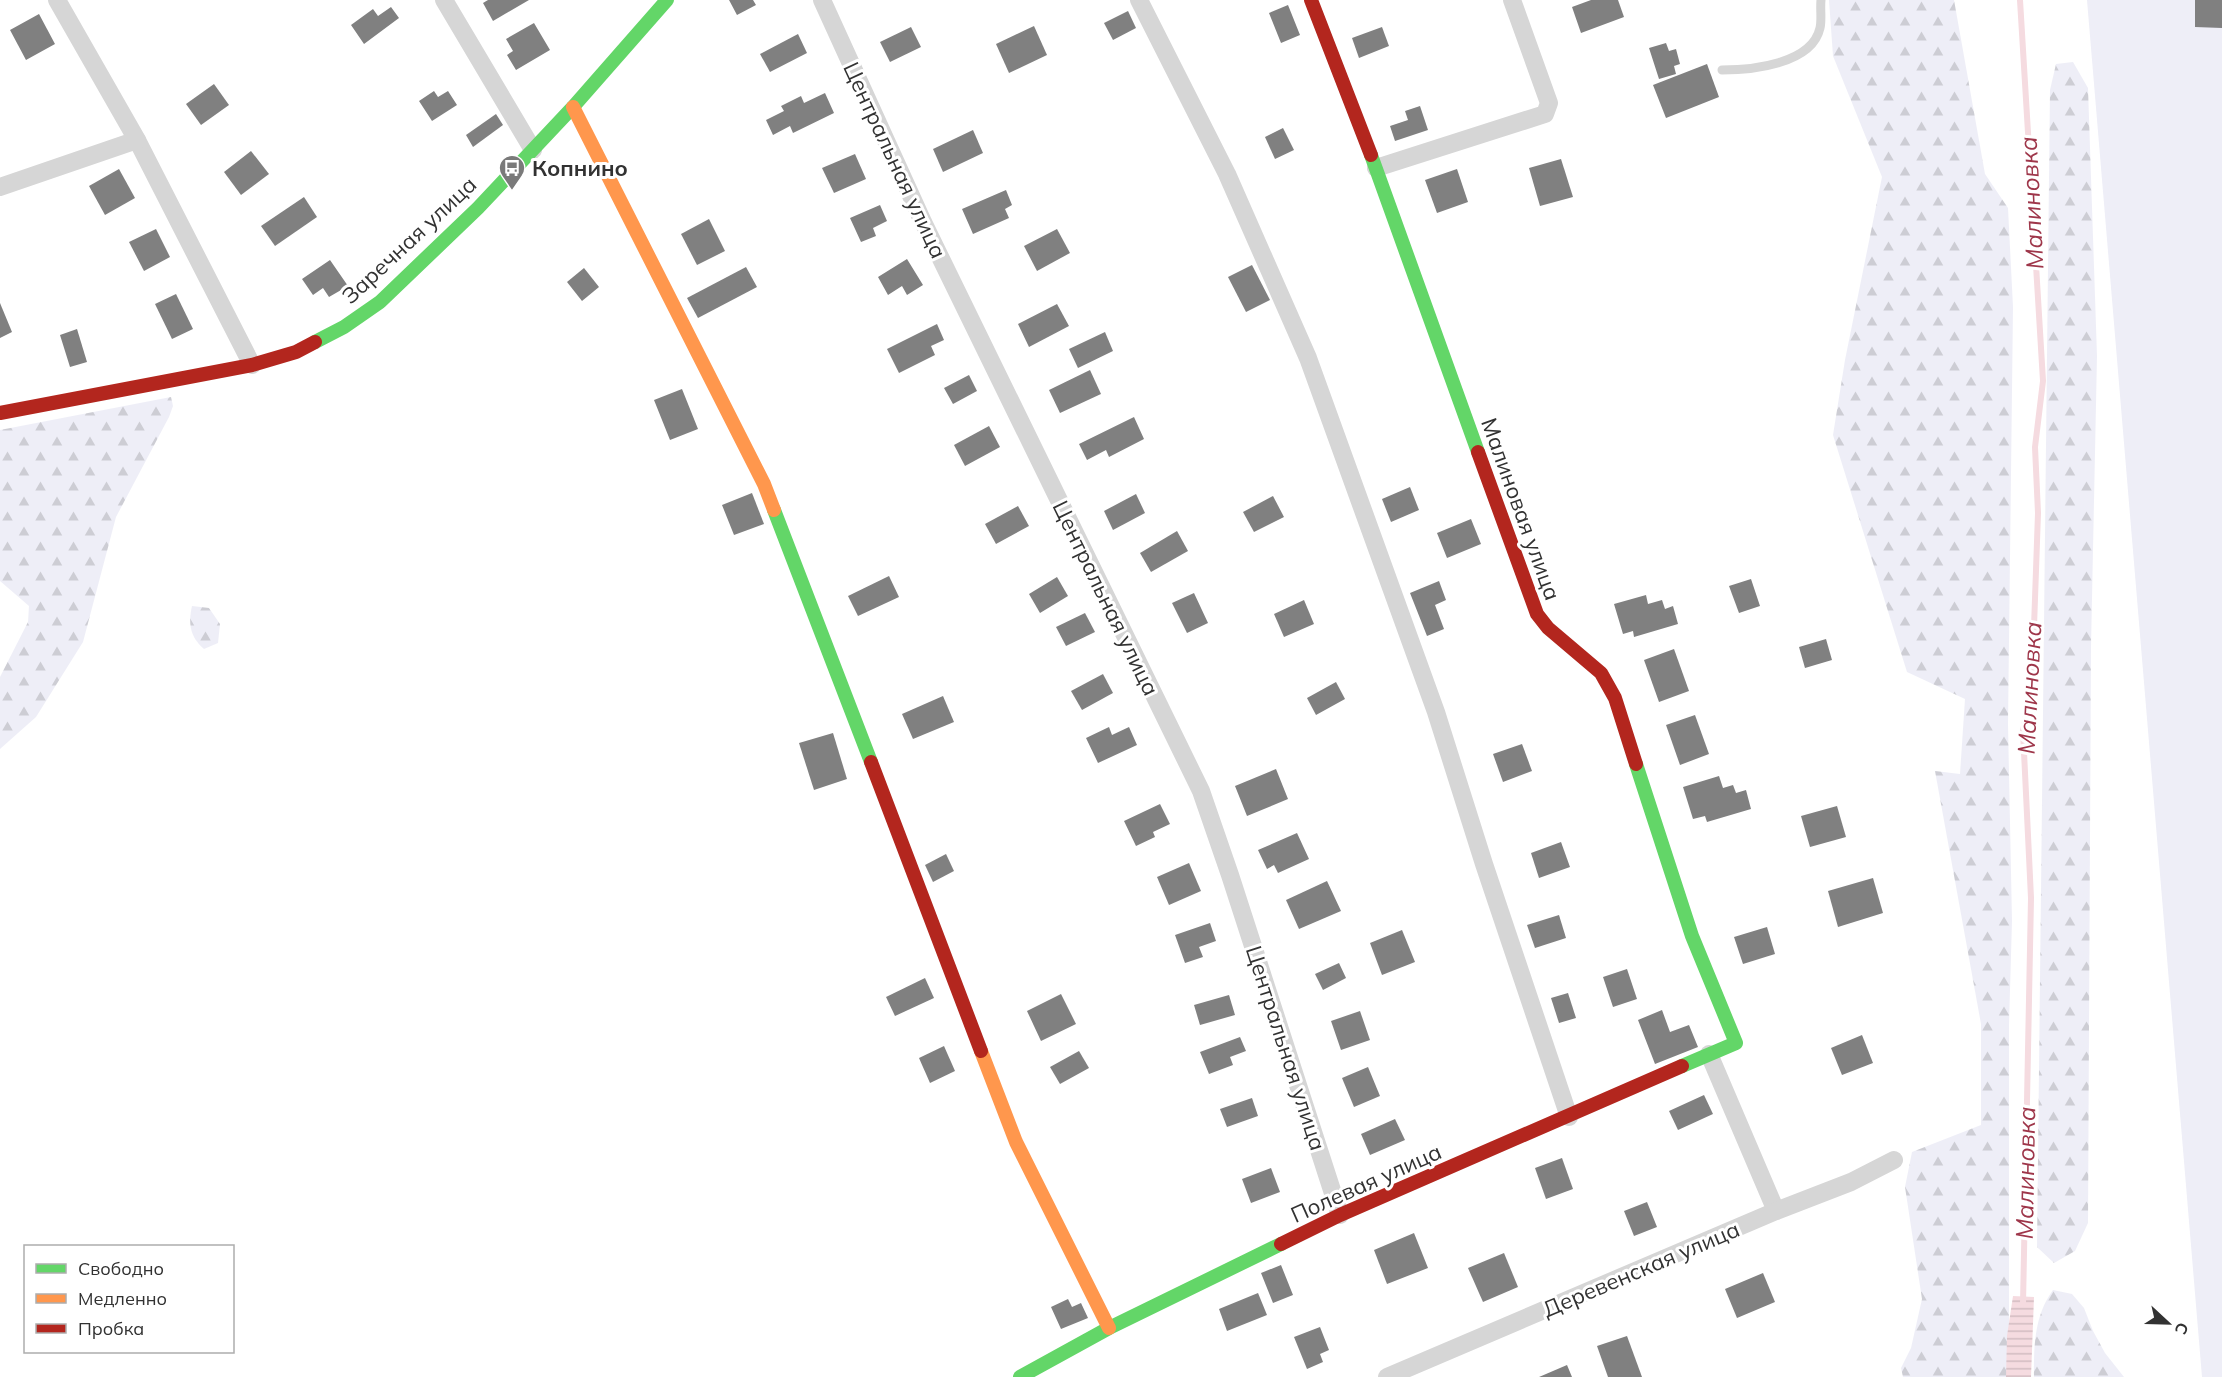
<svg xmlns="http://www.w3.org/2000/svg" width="2222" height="1377" viewBox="0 0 2222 1377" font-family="Mulish,sans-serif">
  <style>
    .green { fill: #eeeef7 }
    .forest { fill: url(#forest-firs) }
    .water { fill: url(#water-rules) }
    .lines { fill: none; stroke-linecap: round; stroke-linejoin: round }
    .stream { stroke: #f5dbe0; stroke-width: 6 }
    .building { fill: #808080 }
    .lane { stroke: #d6d6d6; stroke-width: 9 }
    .street { stroke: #d6d6d6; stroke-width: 18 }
    .fast { stroke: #63d668; stroke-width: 14 }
    .slow { stroke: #ff974d; stroke-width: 14 }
    .jam { stroke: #b3261e; stroke-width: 14 }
    .labels { text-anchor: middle; stroke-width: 6; stroke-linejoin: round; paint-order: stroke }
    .street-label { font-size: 22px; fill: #323232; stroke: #fff }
    .poi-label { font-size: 22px; font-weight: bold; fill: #323232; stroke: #fff; text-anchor: start }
    .water-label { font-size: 24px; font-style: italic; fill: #9e364a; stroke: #fff }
  </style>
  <defs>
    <pattern id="forest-firs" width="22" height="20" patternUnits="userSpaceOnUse" patternTransform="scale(1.5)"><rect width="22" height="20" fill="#eeeef7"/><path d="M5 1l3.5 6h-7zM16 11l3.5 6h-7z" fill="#cdcdd4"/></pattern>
    <pattern id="water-rules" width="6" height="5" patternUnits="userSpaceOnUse" patternTransform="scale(1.5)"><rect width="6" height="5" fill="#f5dbe0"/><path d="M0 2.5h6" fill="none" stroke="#d2bcc1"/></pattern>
  </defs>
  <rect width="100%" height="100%" fill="#fff"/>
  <!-- green -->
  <polygon class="green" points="2087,0 2222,0 2222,1377 2202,1377"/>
  <!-- forest -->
  <g class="forest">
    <polygon points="1829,0 1954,0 1985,174 2008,208 2013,307 2008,724 2012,921 2009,1025 2009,1377 1903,1377 1901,1368 1911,1348 1922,1299 1905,1187 1912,1152 1981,1125 1981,1024 1935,771 1960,774 1965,699 1907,672 1833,435 1845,360 1882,177 1833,56"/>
    <polygon points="2073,62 2088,88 2097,356 2091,647 2088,1223 2075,1251 2054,1263 2037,1247 2050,90 2056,64"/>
    <polygon points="171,397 173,406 169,417 116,517 83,642 36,717 0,749 0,677 28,622 29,606 0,581 0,430"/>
    <path d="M192,606L209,608L220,624L218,643L204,649C190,637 188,624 192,606Z"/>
    <path d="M2053,1290L2072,1294L2084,1308L2093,1331L2105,1353L2124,1377H2034C2034,1346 2034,1316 2053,1290Z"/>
  </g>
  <!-- water -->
  <polygon class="water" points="2013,1296 2034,1297 2031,1377 2006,1377 2007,1336"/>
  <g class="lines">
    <!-- stream -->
    <polyline class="stream" points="2020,0 2043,381 2035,447 2038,513 2032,684 2023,731 2031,898 2023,1304"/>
  </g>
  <!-- building -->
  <g class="building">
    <polygon points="488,0 529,0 493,21 483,3"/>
    <polygon points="729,0 753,0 756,5 737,15"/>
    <polygon points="1591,0 1618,0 1624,17 1581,33 1572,7"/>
    <polygon points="2195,0 2222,0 2222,28 2195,27"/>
    <polygon points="1288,5 1300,35 1281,43 1269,13"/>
    <polygon points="391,7 399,18 364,44 351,25 373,9 378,16"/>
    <polygon points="1128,11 1136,28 1113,40 1104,23"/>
    <polygon points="39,14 55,44 26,60 10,30"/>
    <polygon points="534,23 550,50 516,70 507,55 513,51 506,39"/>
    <polygon points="1034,26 1047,55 1009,73 996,44"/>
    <polygon points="911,27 921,47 890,62 880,42"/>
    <polygon points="1382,27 1389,46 1359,58 1352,38"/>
    <polygon points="798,34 807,53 770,72 760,54"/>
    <polygon points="1666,43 1669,51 1676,49 1680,64 1674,66 1676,74 1659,79 1649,48"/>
    <polygon points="1707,64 1719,97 1666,118 1653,85"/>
    <polygon points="214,84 229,105 201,125 186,104"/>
    <polygon points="434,91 438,97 448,91 457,105 432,121 419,101"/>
    <polygon points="825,93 834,113 793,133 790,126 773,135 766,120 784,111 781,106 801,96 804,103"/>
    <polygon points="1420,106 1428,130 1395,141 1390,126 1408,120 1405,111"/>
    <polygon points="496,114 503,125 473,147 466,135"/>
    <polygon points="1283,128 1294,150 1275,159 1265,137"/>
    <polygon points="973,130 983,153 943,172 933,149"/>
    <polygon points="251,151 269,174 241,195 224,172"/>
    <polygon points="855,154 866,179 834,193 822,168"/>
    <polygon points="1561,159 1573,197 1540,206 1529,168"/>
    <polygon points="119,169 135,198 105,215 89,186"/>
    <polygon points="1457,169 1468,202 1437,213 1425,180"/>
    <polygon points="1006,190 1012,205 1005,209 1009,218 973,234 962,209"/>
    <polygon points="304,197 317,217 275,246 261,226"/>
    <polygon points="880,205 887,221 873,228 876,236 861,242 850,218"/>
    <polygon points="709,219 725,251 697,265 681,234"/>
    <polygon points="156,229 170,257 144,271 129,242"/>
    <polygon points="1057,229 1070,253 1037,271 1024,246"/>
    <polygon points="907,259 923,285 907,295 902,286 888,295 878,277"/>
    <polygon points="330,260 348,286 329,297 323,288 313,295 302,279"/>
    <polygon points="1252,265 1270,300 1246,312 1228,277"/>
    <polygon points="746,267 757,287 698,318 687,298"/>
    <polygon points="584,268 599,287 582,301 567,282"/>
    <polygon points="176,294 193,329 172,339 155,304"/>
    <polygon points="0,303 12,332 0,338"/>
    <polygon points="1057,304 1069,326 1029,347 1018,324"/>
    <polygon points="937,324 944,340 931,346 935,355 899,373 887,349"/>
    <polygon points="77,329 87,362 70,367 60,335"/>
    <polygon points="1105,332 1113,351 1078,368 1069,349"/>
    <polygon points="1090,370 1101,394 1060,413 1049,390"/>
    <polygon points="969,375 977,391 953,404 944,388"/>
    <polygon points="682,389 698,429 670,440 654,400"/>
    <polygon points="1134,417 1144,439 1109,457 1106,450 1087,460 1079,444"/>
    <polygon points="989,426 1000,447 965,466 954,445"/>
    <polygon points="1410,487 1419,510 1391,522 1382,499"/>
    <polygon points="752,493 764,524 734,535 722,505"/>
    <polygon points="1136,494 1145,513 1113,530 1104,511"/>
    <polygon points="1273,496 1284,517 1254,532 1243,512"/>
    <polygon points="1018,506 1029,526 996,544 985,524"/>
    <polygon points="1471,519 1481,544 1447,558 1437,533"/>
    <polygon points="1177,531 1188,551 1151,572 1140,553"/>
    <polygon points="889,576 899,597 858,616 848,596"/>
    <polygon points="1057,577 1068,596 1040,613 1029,594"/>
    <polygon points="1751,579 1760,606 1739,613 1729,586"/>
    <polygon points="1439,581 1446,600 1435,605 1444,629 1427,636 1410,593"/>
    <polygon points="1194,593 1208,623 1187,633 1172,603"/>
    <polygon points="1646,595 1648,604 1662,600 1665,609 1673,606 1678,624 1634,637 1633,631 1623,634 1614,604"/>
    <polygon points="1304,600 1314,624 1284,637 1274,614"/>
    <polygon points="1085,613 1095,632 1066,646 1056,627"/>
    <polygon points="1826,639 1832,660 1805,668 1799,647"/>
    <polygon points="1674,649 1689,691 1659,702 1644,660"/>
    <polygon points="1103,674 1113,693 1082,710 1071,691"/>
    <polygon points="1336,682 1345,699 1316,715 1307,698"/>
    <polygon points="943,696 954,722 913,739 902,714"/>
    <polygon points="1695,715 1709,754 1680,765 1666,725"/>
    <polygon points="1109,727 1112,735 1129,727 1137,745 1098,763 1086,738"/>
    <polygon points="833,733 847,779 814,790 799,743"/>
    <polygon points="1522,744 1532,771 1503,782 1493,754"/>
    <polygon points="1276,769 1288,799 1247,816 1235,786"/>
    <polygon points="1719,776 1723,788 1733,785 1736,793 1746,790 1751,809 1707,822 1705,816 1693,819 1683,787"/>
    <polygon points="1160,804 1170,824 1153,832 1155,837 1136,846 1124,821"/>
    <polygon points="1837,806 1846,837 1810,847 1801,816"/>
    <polygon points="1297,833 1309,859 1278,873 1274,865 1267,869 1258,850"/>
    <polygon points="1561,842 1570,867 1539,878 1531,853"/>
    <polygon points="946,854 954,871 933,882 925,865"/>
    <polygon points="1189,863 1201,891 1169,905 1157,877"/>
    <polygon points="1873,878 1883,913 1838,927 1828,891"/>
    <polygon points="1327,881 1341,911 1299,929 1286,900"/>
    <polygon points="1559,915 1566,938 1535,948 1527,925"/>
    <polygon points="1210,923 1216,941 1199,947 1203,957 1185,963 1175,935"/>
    <polygon points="1767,927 1775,954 1743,964 1734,937"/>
    <polygon points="1402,930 1415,962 1382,975 1370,943"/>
    <polygon points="1339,963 1346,978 1323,990 1315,974"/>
    <polygon points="1627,969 1637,999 1613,1007 1603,977"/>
    <polygon points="925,978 934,998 895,1016 886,997"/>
    <polygon points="1568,993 1576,1018 1559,1023 1551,998"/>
    <polygon points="1061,994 1076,1024 1041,1041 1027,1011"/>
    <polygon points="1229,995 1235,1015 1200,1025 1194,1005"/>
    <polygon points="1662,1010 1670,1032 1689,1025 1698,1047 1655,1064 1638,1020"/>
    <polygon points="1360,1011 1370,1040 1341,1050 1331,1021"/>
    <polygon points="1862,1035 1873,1063 1842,1075 1831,1048"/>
    <polygon points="1240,1037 1246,1051 1230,1057 1233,1065 1209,1074 1200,1052"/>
    <polygon points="944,1046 955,1071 930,1083 919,1058"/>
    <polygon points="1079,1051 1089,1068 1060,1084 1050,1067"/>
    <polygon points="1368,1067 1380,1096 1354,1107 1342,1078"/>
    <polygon points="1704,1095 1713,1114 1678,1130 1669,1111"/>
    <polygon points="1252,1098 1258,1116 1227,1127 1220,1109"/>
    <polygon points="1395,1119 1405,1140 1370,1155 1361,1134"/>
    <polygon points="1562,1158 1573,1189 1546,1199 1535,1168"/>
    <polygon points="1271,1168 1280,1192 1251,1203 1242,1179"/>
    <polygon points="1647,1202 1657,1227 1634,1236 1624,1211"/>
    <polygon points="1414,1233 1428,1268 1387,1284 1374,1250"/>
    <polygon points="1504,1253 1518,1287 1483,1302 1468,1268"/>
    <polygon points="1281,1265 1293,1295 1273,1303 1261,1273"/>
    <polygon points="1763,1273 1775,1302 1737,1318 1725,1289"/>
    <polygon points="1258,1293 1267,1315 1227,1331 1219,1309"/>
    <polygon points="1068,1299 1072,1307 1081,1303 1088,1318 1061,1329 1051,1307"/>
    <polygon points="1320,1327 1329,1350 1320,1354 1323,1362 1307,1369 1294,1337"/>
    <polygon points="1627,1336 1642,1377 1608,1377 1597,1346"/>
    <polygon points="1567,1365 1572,1377 1539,1377"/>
  </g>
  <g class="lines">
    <!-- lane -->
    <path class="lane" d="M1722,70C1752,70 1812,64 1820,28C1822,20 1820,9 1821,0"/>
    <!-- street -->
    <g class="street">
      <polyline points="57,0 137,140 252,365"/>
      <polyline points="444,0 533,150"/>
      <polyline points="822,0 923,222 1201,791 1230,875 1340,1215"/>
      <polyline points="1139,0 1227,174 1308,358 1436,712 1484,864 1569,1117"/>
      <polyline points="1376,168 1545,114 1549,103 1512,0"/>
      <polyline points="0,187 137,140"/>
      <polyline points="1709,1054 1776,1211"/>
      <polyline points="1387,1377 1776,1211 1851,1182 1894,1160"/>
    </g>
    <!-- fast -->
    <g class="fast">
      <polyline points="1371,155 1478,452"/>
      <polyline points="315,342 344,327 380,302 478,208 573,107 667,0"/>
      <polyline points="774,510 871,762"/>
      <polyline points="1636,764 1692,936 1736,1043 1682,1066"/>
      <polyline points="1020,1377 1109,1328 1281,1244"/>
    </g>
    <!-- slow -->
    <g class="slow">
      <polyline points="573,107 764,484 774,510"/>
      <polyline points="981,1051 1016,1142 1109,1328"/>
    </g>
    <!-- jam -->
    <g class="jam">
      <polyline points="1311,0 1371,155"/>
      <polyline points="0,413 252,365 296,352 315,342"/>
      <polyline points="1478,452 1537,614 1548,628 1601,673 1615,698 1636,764"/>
      <polyline points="871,762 981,1051"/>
      <polyline points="1281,1244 1340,1215 1682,1066"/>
    </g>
  </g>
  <!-- icons -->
  <defs>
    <g id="bus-pin" transform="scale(1.35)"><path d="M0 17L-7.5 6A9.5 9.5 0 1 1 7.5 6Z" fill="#7a7a7a" stroke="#fff"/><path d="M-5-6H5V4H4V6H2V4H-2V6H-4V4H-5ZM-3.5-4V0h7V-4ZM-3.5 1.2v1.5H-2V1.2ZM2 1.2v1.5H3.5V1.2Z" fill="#fff"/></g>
  </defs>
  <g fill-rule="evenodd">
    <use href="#bus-pin" x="512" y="168"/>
  </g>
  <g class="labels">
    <!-- street labels -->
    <g class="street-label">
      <text transform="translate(895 160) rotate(65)" y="8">Центральная улица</text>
      <text transform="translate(409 240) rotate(-43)" y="8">Заречная улица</text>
      <text transform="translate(1521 509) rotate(70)" y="8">Малиновая улица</text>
      <text transform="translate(1106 598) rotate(64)" y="8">Центральная улица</text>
      <text transform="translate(1286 1048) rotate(72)" y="8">Центральная улица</text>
      <text transform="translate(1366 1183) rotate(-24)" y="8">Полевая улица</text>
      <text transform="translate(1641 1269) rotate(-23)" y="8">Деревенская улица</text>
    </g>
    <!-- poi labels -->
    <g class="poi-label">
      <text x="532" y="176">Копнино</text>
    </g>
    <!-- water labels -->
    <g class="water-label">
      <text transform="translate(2032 203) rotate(-93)" y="8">Малиновка</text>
      <text transform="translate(2030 688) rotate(-87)" y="8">Малиновка</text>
      <text transform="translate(2026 1173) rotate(-89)" y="8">Малиновка</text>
    </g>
  </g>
  <!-- legend -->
  <rect x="24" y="1245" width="210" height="108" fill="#ffffff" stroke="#adadad" stroke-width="1.5"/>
  <rect x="36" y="1264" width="30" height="9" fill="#63d668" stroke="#adadad" stroke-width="1.5"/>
  <text x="78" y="1275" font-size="18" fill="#323232">Свободно</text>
  <rect x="36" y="1294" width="30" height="9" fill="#ff974d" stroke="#adadad" stroke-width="1.5"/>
  <text x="78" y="1305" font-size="18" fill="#323232">Медленно</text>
  <rect x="36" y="1324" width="30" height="9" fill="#b3261e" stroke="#adadad" stroke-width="1.5"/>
  <text x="78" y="1335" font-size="18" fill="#323232">Пробка</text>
  <!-- north arrow -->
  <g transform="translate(2168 1323) rotate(112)" stroke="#ffffff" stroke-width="4.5" paint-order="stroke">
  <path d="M0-4.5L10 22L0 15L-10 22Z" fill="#323232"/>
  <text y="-9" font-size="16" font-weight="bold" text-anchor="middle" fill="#323232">С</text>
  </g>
</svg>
